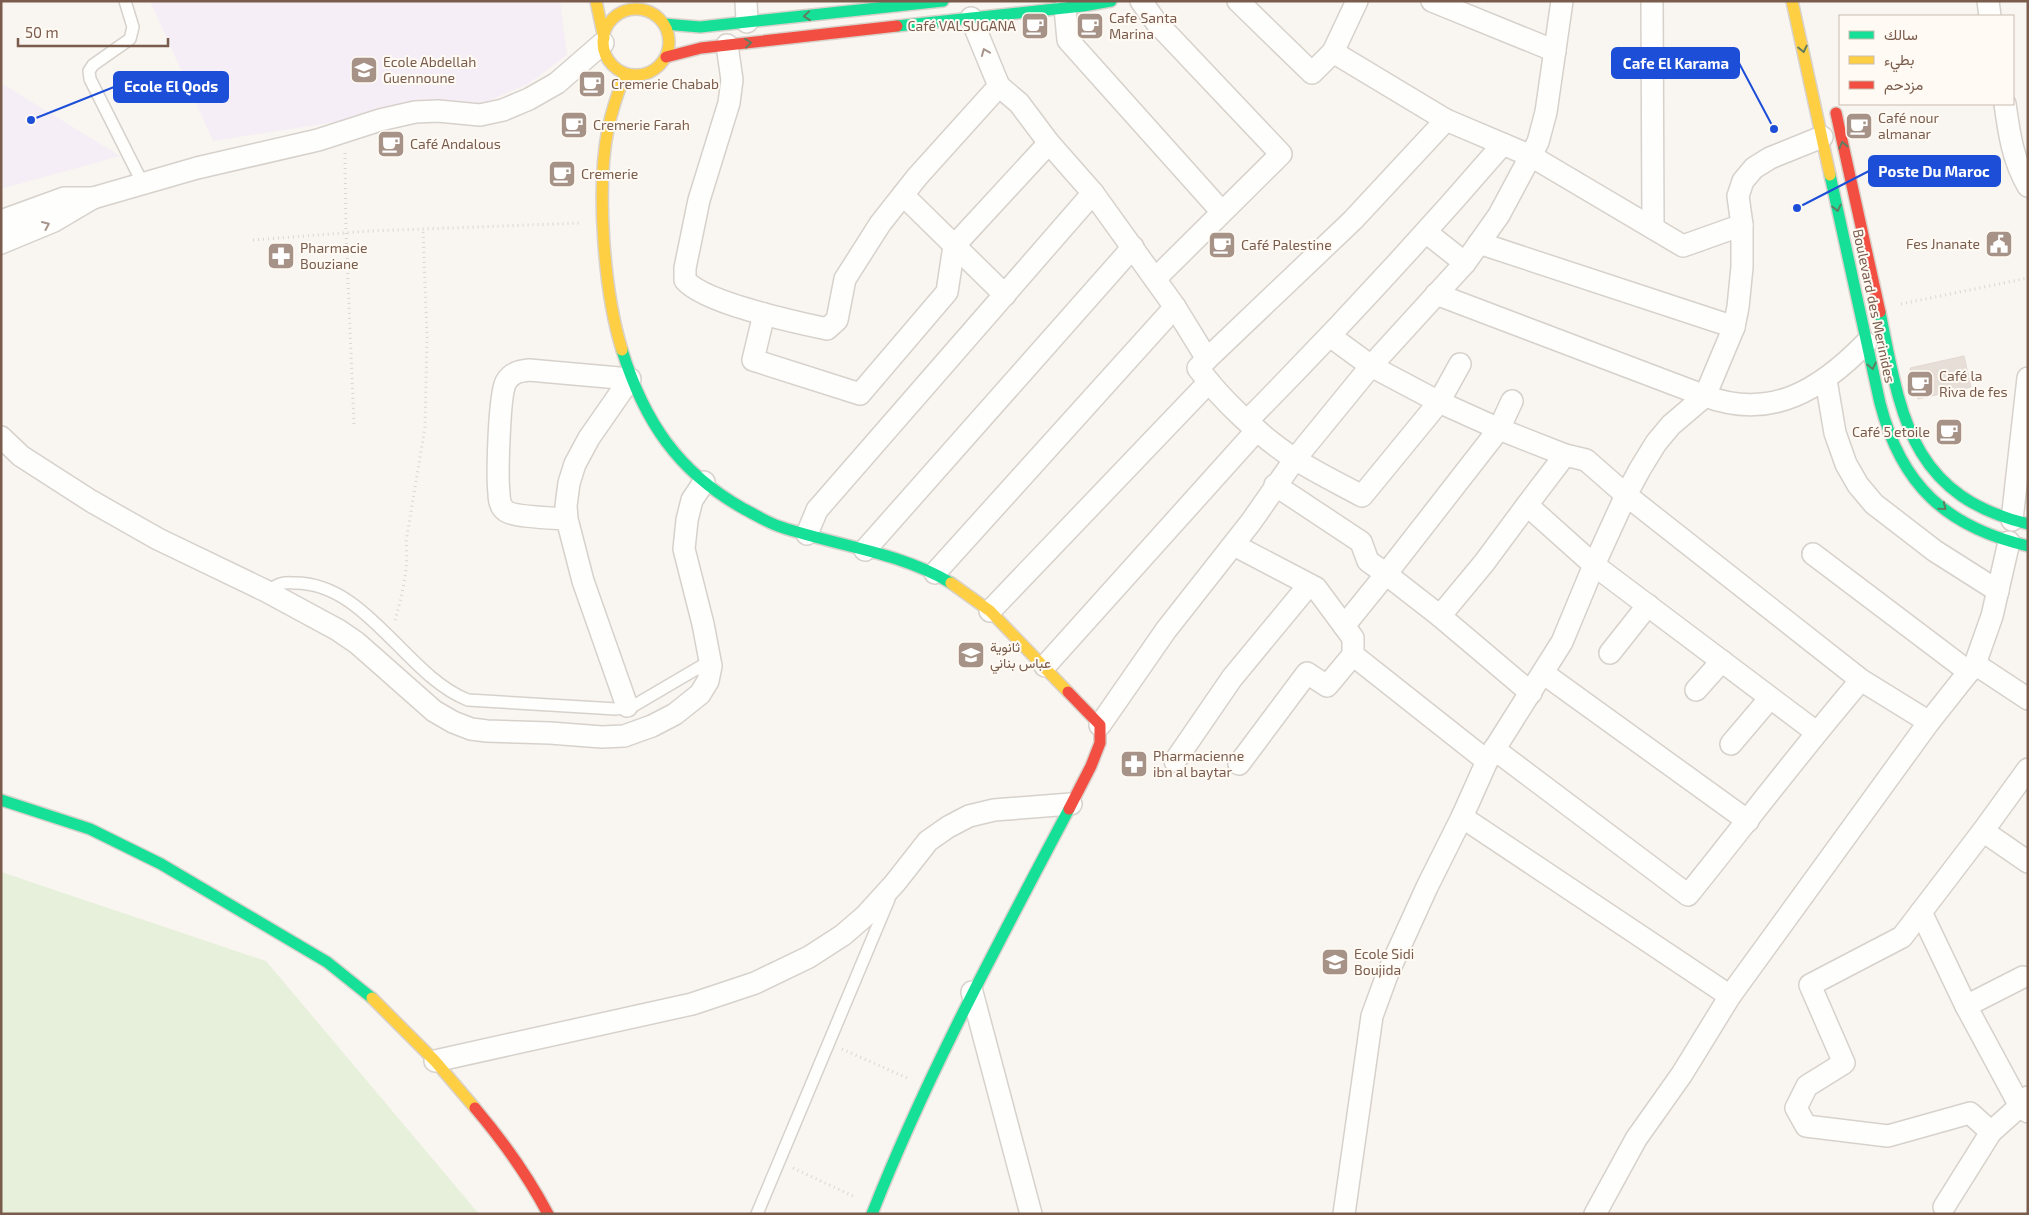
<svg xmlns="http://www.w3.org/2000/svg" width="2029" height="1215" viewBox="0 0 2029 1215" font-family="'Exo 2',Vazirmatn,sans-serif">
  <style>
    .education { fill: #f6eef6 }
    .green { fill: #e7f0db }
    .building { fill: #e6ded7; stroke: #e2d8d2 }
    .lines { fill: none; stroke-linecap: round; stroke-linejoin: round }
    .lane-casing { stroke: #d7d1cb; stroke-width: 14 }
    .street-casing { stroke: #d7d1cb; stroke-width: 24 }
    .fast-casing { stroke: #d9d2cb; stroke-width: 14 }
    .slow-casing { stroke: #d9d2cb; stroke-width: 14 }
    .jam-casing { stroke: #d9d2cb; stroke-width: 14 }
    .path { stroke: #dcd5d0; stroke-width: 3; stroke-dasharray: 1 4; stroke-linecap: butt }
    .lane { stroke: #fefefd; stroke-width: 11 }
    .street { stroke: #fefefd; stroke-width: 21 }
    .fast { stroke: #16e098; stroke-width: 11 }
    .slow { stroke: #ffcf43; stroke-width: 11 }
    .jam { stroke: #f24e42; stroke-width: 11 }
    .oneway { stroke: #617d60 }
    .oneway2 { stroke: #a8958b }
    .labels { text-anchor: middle; stroke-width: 4; stroke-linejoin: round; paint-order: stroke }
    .poi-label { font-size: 14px; fill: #7a5c4d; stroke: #fffaf3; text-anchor: start }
    .street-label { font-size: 14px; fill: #7a5c4d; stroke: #fffaf3 }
    .leader { fill: none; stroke: #1d4ed8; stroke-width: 2 }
    .callout-dot { fill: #1d4ed8; stroke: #fffaf3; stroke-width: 2 }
    .callout { fill: #1d4ed8; stroke: #1d4ed8; stroke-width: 2 }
    .callout-label { font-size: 15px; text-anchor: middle; font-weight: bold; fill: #fff }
  </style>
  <rect width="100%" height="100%" fill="#f9f5f0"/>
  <!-- education -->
  <g class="education">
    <polygon points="150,1 560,1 567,55 528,84 481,104 443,102 323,124 213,141"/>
    <polygon points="1,83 120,156 1,189"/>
  </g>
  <!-- green -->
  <polygon class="green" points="1,872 266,961 479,1214 1,1214"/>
  <!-- building -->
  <polygon class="building" points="1964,356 1971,387 1918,399 1910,368"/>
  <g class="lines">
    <!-- lane casing -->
    <g class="lane-casing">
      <g id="lane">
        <polyline points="125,1 133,27 130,39 93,65 89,71 90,79 143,184"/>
        <path d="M266,591C271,589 275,586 280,584C285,582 290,583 295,583C367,583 406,676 468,700L616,709L635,705L710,661"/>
        <polyline points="757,1214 889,899"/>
      </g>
    </g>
    <!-- street casing -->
    <g class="street-casing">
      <g id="street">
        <polyline points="746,1 747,22"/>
        <polyline points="1141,1 1156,22 1281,154 1155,279"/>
        <polyline points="1238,1 1312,73 1333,52"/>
        <polyline points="1357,1 1333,52 1446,120 1531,156 1683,246 1742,225"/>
        <polyline points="1432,1 1555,51"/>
        <polyline points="1652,1 1653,228"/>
        <polyline points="1988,1 1990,16"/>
        <polyline points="1065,8 1068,40 1222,212"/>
        <path d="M971,18L999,86L1019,103L1049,143L1093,193L1175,307L1207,359L1198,368C1221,400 1262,438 1295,459C1317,473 1340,484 1362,496L1439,402L1460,364"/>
        <path d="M727,45L732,80L729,103L699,200L685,268V280C704,303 795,322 827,329L837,320L845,279L880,224L917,177L999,86"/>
        <path d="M2005,104C2009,133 2013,161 2028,186"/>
        <polyline points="903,195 1005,295"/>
        <polyline points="1,221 64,198 93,198"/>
        <polyline points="1427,233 1465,263"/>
        <polyline points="1,243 54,221 93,198 197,168 318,140 380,120 415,112 438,111 480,115 503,110 529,99 557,83 603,43"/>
        <polyline points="1479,243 1734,327"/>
        <path d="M1436,294L1705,396C1772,421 1821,389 1866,343"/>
        <polyline points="764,314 753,360 860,394 947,292 954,246 1049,143"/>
        <polyline points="1330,336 1371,366 1439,402 1499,429 1565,455 1586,460 1626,495 1861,680 1929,722"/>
        <polyline points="1207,359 1353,220 1446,120"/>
        <polyline points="1826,380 1835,433 1846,464 1858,485 1874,504 1935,551 1998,591"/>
        <polyline points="1512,401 1499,429 1386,574 1440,616 1484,563 1527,505 1594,565 1816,732"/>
        <path d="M1248,420C1336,331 1421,239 1503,144"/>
        <polyline points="1,437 21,456 91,501 158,539 266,591 338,630 357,643 434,711 453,722 471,729 487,731 550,733 602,737 624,736 652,726 675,714 700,694 708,681 711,666 703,624 684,549 687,520 692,500 704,482"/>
        <polyline points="1275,485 1361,542 1368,561 1386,574 1344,626"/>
        <polyline points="1527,505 1565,455"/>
        <path d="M567,519C554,518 514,517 506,511C500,507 499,499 499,493C497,477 499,394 506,382C511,373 519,371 529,370L630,379L589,438L575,464L569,483L566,506L567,519L583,581L627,706"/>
        <polyline points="2012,520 2028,378"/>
        <polyline points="807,534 817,510 1093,193"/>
        <polyline points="1234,545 1316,588 1353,638 1353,655 1487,761"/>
        <polyline points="865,550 1133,247"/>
        <polyline points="1813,554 1969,672"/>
        <polyline points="935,573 1175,307"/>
        <polyline points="990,611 1209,382"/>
        <polyline points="1440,616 1531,693"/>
        <polyline points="1610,653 1648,605"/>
        <polyline points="1975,664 2028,699"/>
        <polyline points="1045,666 1257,430"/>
        <polyline points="1543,673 1748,821"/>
        <polyline points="1696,690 1722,661"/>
        <polyline points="1100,725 1166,630 1251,522 1295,459 1371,366 1465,263 1499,215 1538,142 1546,112 1562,1"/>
        <polyline points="1731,744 1770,698"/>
        <path d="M1494,749L1688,895C1746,823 1801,750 1861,680"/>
        <polyline points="1175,761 1232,678 1308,586"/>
        <polyline points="1239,764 1307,673 1327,686 1353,655"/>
        <polyline points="1462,817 1487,761 1562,642 1594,565 1626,495 1640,469 1656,443 1671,425 1705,396 1734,327 1738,307 1742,267 1742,225 1738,196 1743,181 1754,168 1770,158 1822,137"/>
        <polyline points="1983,831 2028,862"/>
        <polyline points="1921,912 1966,1006 2020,1106 2028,1112"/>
        <polyline points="972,992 1031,1214"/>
        <polyline points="1966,1006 2023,977"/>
        <polyline points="435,1061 692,1004 755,983 809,957 843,935 865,916 895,883 928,841 948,827 969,816 994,810 1071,804"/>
        <polyline points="1991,1132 1970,1113 1888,1136 1806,1126 1796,1108 1807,1086 1844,1063 1810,985 1902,937 1983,831 2028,769"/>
        <polyline points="1944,1207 1991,1132 2020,1106 2028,1097"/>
        <polyline points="1344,1214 1372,1016 1387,975 1427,887 1462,817 1730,996"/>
        <polyline points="1595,1214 1636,1139 1682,1074 1730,996 1929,722 1975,664 1992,616 2009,542"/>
      </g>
    </g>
    <!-- fast casing -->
    <g class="fast-casing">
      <g id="fast">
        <polyline points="664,24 700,27 943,1"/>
        <polyline points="897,26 1083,6 1111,1"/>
        <path d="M1830,175L1880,403C1901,485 1946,527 2028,546"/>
        <path d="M1880,312C1901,415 1909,495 2028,524"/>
        <path d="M622,350C644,421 678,472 744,509C756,515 768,523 781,527C838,546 899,552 951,583"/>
        <polyline points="1,800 90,829 161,864 327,962 372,998"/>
        <path d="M872,1214C927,1074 999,942 1069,809"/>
      </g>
    </g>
    <!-- slow casing -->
    <g class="slow-casing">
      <g id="slow">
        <polyline points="596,1 604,38"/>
        <polyline points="1792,1 1830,175"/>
        <circle cx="636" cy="42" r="33"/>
        <path d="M622,350C604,292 596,189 608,129C612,110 618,92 625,74"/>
        <polyline points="951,583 990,611 1068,692"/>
        <polyline points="372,998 435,1061 475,1108"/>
      </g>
    </g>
    <!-- jam casing -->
    <g class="jam-casing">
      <g id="jam">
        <polyline points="666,57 701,48 897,26"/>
        <polyline points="1836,113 1880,312"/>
        <polyline points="1068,692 1100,725 1100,743 1091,766 1069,809"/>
        <path d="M475,1108C503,1141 528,1176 548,1214"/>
      </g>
    </g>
    <!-- path -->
    <g class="path">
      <polyline points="345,153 346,233 354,424"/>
      <polyline points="253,240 370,231 581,223"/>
      <polyline points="1901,304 2028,278"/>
      <path d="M395,620C402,596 409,567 406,542L425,427L427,337L423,229"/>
      <polyline points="842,1049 907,1078"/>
      <polyline points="793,1168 855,1197"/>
    </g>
    <!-- lane -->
    <use href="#lane" class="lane"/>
    <!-- street -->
    <use href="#street" class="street"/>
    <!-- fast -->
    <use href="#fast" class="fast"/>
    <!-- slow -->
    <use href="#slow" class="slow"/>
    <!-- jam -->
    <use href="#jam" class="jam"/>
  </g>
  <!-- one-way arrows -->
  <defs><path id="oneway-chevron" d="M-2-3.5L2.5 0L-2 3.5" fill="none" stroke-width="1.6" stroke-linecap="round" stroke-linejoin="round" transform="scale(1.25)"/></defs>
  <g class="oneway">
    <use href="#oneway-chevron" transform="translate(807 16) rotate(174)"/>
    <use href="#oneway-chevron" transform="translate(748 43) rotate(-7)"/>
    <use href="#oneway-chevron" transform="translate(1803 49) rotate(78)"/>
    <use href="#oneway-chevron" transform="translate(1843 145) rotate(-103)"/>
    <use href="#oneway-chevron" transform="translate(1837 208) rotate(78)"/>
    <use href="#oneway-chevron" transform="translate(1872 366) rotate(77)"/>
    <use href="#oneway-chevron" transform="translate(1943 507) rotate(39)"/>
  </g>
  <g class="oneway2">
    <use href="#oneway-chevron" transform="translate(985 52) rotate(-112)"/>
    <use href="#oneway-chevron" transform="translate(46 225) rotate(-24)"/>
  </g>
  <!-- icons -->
  <defs>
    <g id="cafe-square" transform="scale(1.4375)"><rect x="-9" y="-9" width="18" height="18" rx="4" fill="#a69286" stroke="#fffaf3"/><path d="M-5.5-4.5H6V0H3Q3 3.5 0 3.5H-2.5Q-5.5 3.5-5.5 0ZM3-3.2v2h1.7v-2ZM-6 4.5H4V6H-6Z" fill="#fff"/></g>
    <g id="school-square" transform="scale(1.4375)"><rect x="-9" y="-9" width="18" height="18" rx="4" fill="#a69286" stroke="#fffaf3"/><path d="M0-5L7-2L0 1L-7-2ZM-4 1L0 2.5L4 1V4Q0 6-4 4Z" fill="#fff"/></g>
    <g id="civic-square" transform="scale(1.4375)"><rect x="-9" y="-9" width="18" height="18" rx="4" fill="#a69286" stroke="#fffaf3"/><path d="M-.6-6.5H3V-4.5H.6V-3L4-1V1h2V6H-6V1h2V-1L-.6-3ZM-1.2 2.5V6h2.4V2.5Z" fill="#fff"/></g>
    <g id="pharmacy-square" transform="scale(1.4375)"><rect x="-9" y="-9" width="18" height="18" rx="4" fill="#a69286" stroke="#fffaf3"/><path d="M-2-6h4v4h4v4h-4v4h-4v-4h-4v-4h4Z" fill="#fff"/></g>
  </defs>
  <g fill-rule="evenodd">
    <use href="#cafe-square" x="1035" y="26"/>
    <use href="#cafe-square" x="1090" y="26"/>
    <use href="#school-square" x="364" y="70"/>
    <use href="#cafe-square" x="592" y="84"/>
    <use href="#cafe-square" x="574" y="125"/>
    <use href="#cafe-square" x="1859" y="126"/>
    <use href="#cafe-square" x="391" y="144"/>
    <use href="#cafe-square" x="562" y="174"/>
    <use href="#civic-square" x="1999" y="244"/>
    <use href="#cafe-square" x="1222" y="245"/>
    <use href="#pharmacy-square" x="281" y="256"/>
    <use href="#cafe-square" x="1920" y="384"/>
    <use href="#cafe-square" x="1949" y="432"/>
    <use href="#school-square" x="971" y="655"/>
    <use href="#pharmacy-square" x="1134" y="764"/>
    <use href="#school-square" x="1335" y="962"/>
  </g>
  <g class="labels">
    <!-- poi labels -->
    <g class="poi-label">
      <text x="1109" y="23">Cafe Santa<tspan x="1109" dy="16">Marina</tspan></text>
      <text x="1016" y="31" text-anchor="end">Café VALSUGANA</text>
      <text x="383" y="67">Ecole Abdellah<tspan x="383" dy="16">Guennoune</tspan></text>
      <text x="611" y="89">Cremerie Chabab</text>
      <text x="1878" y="123">Café nour<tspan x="1878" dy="16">almanar</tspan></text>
      <text x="593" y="130">Cremerie Farah</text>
      <text x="410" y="149">Café Andalous</text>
      <text x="581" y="179">Cremerie</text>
      <text x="1980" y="249" text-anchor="end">Fes Jnanate</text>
      <text x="1241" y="250">Café Palestine</text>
      <text x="300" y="253">Pharmacie<tspan x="300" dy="16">Bouziane</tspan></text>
      <text x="1939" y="381">Café la<tspan x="1939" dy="16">Riva de fes</tspan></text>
      <text x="1930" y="437" text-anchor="end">Café 5 etoile</text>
      <text x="990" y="652">ثانوية<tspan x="990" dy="16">عباس بناني</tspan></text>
      <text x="1153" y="761">Pharmacienne<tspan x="1153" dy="16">ibn al baytar</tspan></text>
      <text x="1354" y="959">Ecole Sidi<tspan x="1354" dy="16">Boujida</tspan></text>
    </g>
    <!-- street labels -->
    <g class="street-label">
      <text transform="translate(1874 306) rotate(78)" y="5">Boulevard des Merinides</text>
    </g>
  </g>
  <!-- callouts -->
  <path class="leader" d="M1774 129L1739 63M31 120L114 87M1797 208L1869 171"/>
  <g class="callout-dot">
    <circle cx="1774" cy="129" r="5"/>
    <circle cx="31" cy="120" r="5"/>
    <circle cx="1797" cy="208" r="5"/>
  </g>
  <g class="callout">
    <rect x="1612" y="48" width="127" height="30" rx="5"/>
    <rect x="114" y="72" width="114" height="30" rx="5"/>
    <rect x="1869" y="156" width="131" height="30" rx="5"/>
  </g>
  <g class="callout-label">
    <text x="1676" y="69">Cafe El Karama</text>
    <text x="171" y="92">Ecole El Qods</text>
    <text x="1934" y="177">Poste Du Maroc</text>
  </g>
  <!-- border -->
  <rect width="2029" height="1215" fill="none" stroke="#7a5c4d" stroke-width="5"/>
  <!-- legend -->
  <rect x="1839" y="15" width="175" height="90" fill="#fffaf3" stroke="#cabbb1"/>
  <rect x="1849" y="31" width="25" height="8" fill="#16e098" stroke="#cabbb1"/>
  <text x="1884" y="40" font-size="15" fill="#7a5c4d">سالك</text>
  <rect x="1849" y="56" width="25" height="8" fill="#ffcf43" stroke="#cabbb1"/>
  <text x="1884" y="65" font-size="15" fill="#7a5c4d">بطيء</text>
  <rect x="1849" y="81" width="25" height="8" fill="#f24e42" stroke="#cabbb1"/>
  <text x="1884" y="90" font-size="15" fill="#7a5c4d">مزدحم</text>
  <!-- scale -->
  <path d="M18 38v8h150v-8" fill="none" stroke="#7a5c4d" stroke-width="2.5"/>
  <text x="25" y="38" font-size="15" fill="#7a5c4d" stroke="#fffaf3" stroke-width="4" paint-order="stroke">50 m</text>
</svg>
